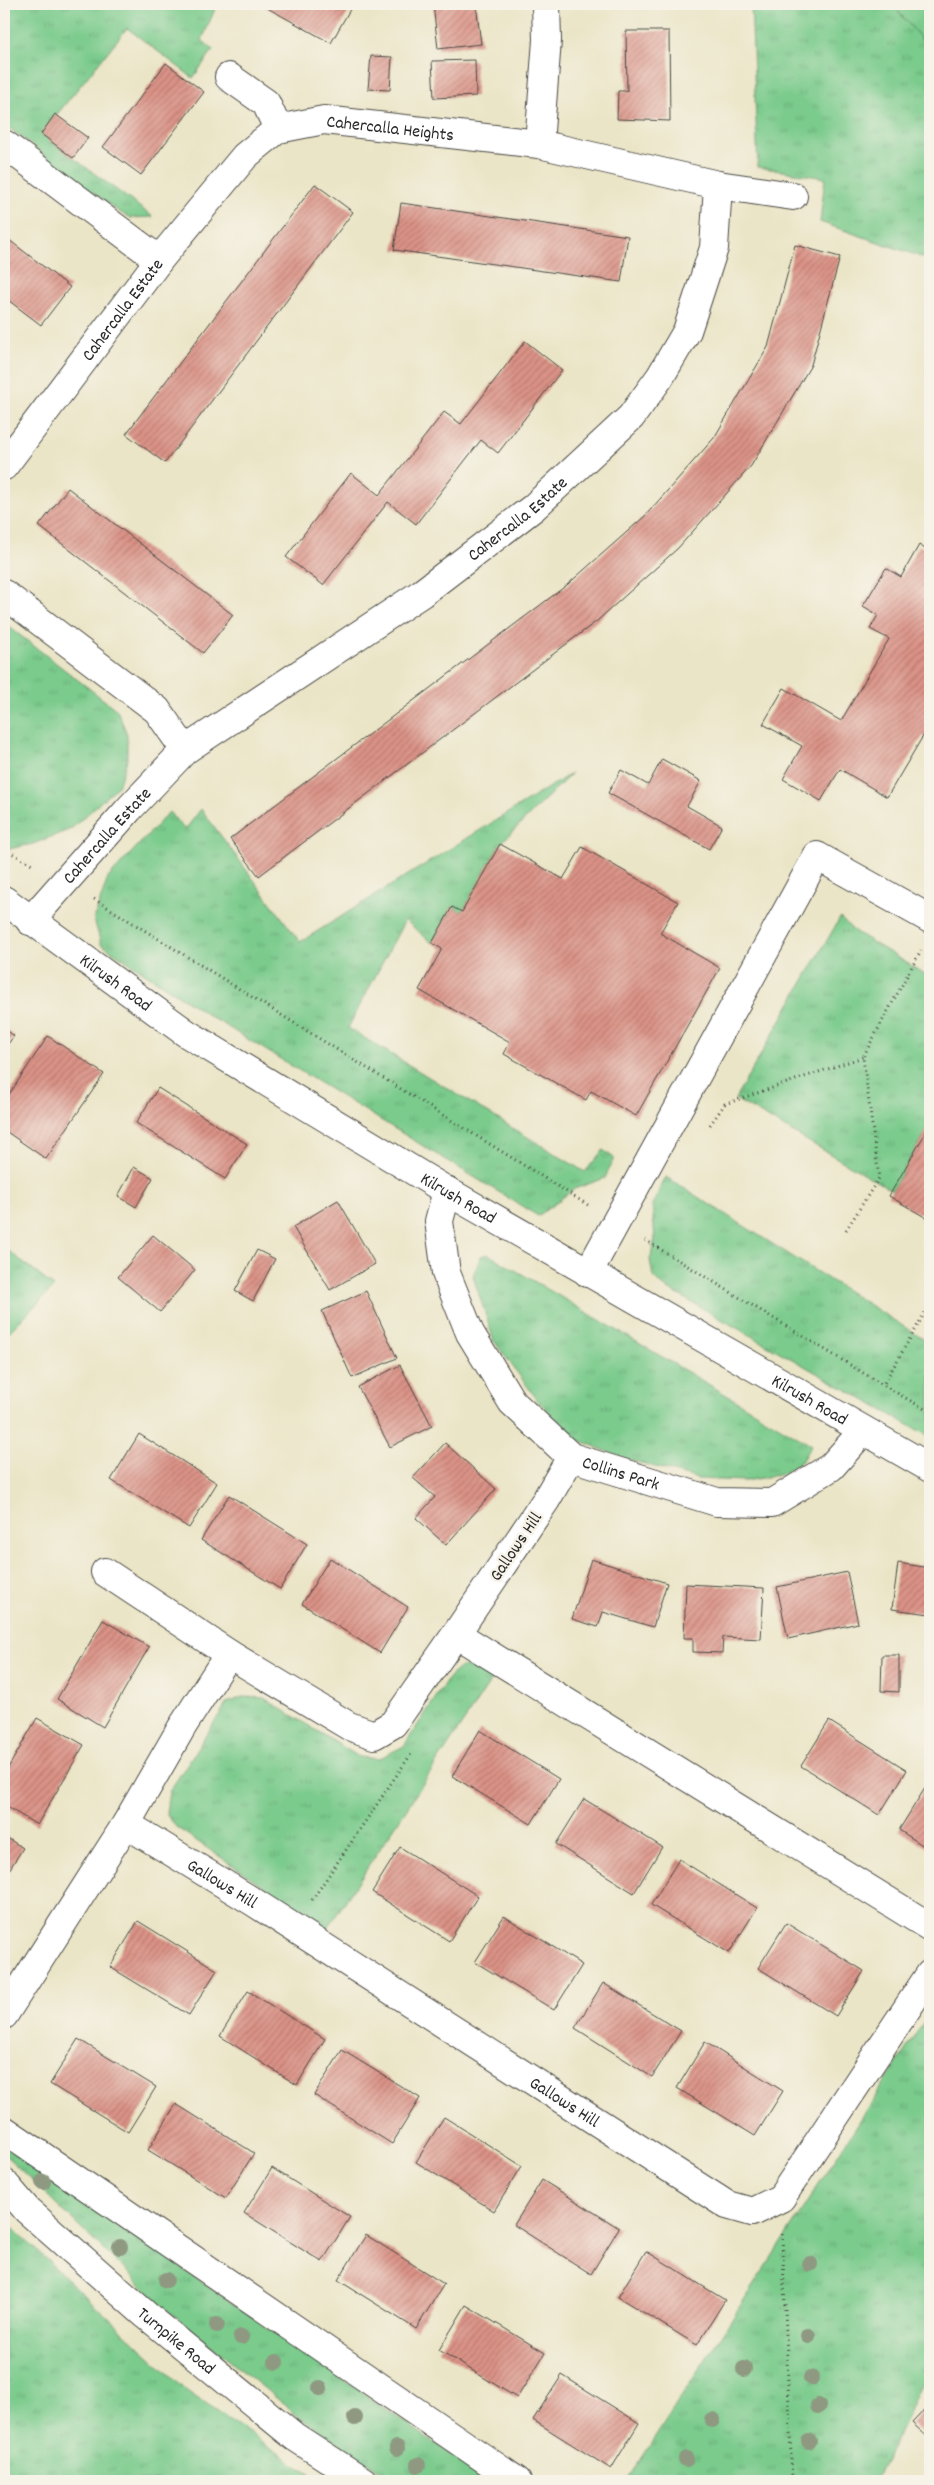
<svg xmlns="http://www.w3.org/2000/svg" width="934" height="2485" viewBox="0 0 934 2485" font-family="Dekko,sans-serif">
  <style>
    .grass { fill: url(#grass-tufts); stroke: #527b5c }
    .pitch { fill: #7acb8c; stroke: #527b5c }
    .building { fill: url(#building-hatch) }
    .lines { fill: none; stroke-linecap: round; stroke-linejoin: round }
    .minor-casing { stroke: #484742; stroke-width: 30 }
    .major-casing { stroke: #484742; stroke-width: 30 }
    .path { stroke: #484742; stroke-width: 3; stroke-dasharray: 1 4; stroke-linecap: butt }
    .minor { stroke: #fff; stroke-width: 28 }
    .major { stroke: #fff; stroke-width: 28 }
    .tree { fill: #8f9981 }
    .labels { text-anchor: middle; stroke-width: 5; stroke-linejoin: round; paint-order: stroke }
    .street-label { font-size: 18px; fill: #2b2b2b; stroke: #f7f3e8 }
  </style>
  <defs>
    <pattern id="grass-tufts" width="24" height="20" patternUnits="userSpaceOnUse" patternTransform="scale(1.25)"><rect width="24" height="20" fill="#7acb8c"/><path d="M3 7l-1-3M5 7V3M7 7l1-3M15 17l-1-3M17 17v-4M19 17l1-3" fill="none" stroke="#6aae79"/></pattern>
    <pattern id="building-hatch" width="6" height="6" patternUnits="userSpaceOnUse" patternTransform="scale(1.25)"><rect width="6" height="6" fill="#dc9387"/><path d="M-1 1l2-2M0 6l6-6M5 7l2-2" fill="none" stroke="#b3786f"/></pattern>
  </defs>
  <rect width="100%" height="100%" fill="#f7f3e8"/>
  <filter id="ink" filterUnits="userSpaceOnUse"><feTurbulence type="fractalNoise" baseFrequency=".02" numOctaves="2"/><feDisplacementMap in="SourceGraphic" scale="10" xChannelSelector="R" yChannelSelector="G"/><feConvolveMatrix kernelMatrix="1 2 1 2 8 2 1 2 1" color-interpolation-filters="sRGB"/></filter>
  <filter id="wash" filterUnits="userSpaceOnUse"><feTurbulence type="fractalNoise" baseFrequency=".0096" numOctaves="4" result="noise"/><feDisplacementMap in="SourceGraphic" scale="20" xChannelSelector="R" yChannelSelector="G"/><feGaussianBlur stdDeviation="1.12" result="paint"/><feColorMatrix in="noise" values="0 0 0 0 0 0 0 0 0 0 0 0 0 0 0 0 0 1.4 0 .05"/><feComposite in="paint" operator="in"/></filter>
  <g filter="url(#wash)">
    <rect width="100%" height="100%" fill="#ebe5c7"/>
    <!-- grass -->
    <g class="grass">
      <polygon points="4,4 217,4 202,40 213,50 193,78 127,28 41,134 153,217 131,218 119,212 4,124"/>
      <polygon points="751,4 892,4 930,49 930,260 820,222 825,178 758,167"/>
      <polygon points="4,623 117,710 127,734 127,760 118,786 94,808 71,829 33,844 4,850"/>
      <polygon points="572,773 500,844 462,912 452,907 432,943 405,920 348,1028 585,1172 603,1150 614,1158 605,1178 574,1189 538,1216 208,1015 101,944 94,919 108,878 169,812 185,830 201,809 300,942"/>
      <polygon points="840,918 854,931 930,977 930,1125 892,1190 735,1099"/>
      <polygon points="666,1177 930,1343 930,1437 661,1285 653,1277 650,1260 655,1239 652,1205"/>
      <polygon points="4,1247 54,1287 4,1337"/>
      <polygon points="488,1254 811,1445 801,1462 782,1474 745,1481 698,1479 620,1457 574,1438 539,1402 494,1341 473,1276 481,1256"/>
      <polygon points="478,1666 494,1676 327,1929 176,1827 166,1813 169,1792 227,1703 242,1697 264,1698 359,1757 378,1759 404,1746 450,1676 461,1667"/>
      <polygon points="930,2012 930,2364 903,2426 874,2481 627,2481"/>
      <polygon points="4,2146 490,2481 396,2481 305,2421 169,2312 4,2154"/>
      <polygon points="4,2220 188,2392 320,2481 5,2481"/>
    </g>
    <!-- pitch -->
    <polygon class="pitch" points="892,4 930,4 930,49"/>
    <g id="blocks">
      <!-- building -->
      <g class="building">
        <polygon points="260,4 353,4 331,43"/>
        <polygon points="433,4 476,4 481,44 438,49"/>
        <polygon points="626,31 669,31 670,121 617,119 618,91 627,91"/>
        <polygon points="371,56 392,57 390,90 368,89"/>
        <polygon points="475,60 476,96 434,98 432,61"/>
        <polygon points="166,63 204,92 141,175 103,147"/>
        <polygon points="55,114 88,138 73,158 41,134"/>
        <polygon points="315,184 353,212 165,463 126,434"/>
        <polygon points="401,203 628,236 621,282 394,250"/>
        <polygon points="4,236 70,287 41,325 4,297"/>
        <polygon points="795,245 840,257 811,365 751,466 678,548 597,621 259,876 230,839 567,585 645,516 714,438 768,347"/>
        <polygon points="525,341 562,370 498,453 481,440 416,524 388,502 323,585 286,557 351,473 379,495 444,412 461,424"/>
        <polygon points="68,488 233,615 203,653 39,526"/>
        <polygon points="919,545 930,552 930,741 923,736 887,797 840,769 821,801 783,779 802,746 763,724 784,688 841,721 889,639 870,629 878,615 863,606 886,568 901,577"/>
        <polygon points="662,759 701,781 687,806 722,826 709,849 608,793 621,770 648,785"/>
        <polygon points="500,844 563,879 582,847 678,902 660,933 720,968 636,1116 591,1091 586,1100 504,1054 510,1042 419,990 442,949 432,943 452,907 462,912"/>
        <polygon points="4,1028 14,1036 4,1049"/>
        <polygon points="48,1036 104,1074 46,1159 4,1130 4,1102"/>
        <polygon points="158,1088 247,1144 225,1179 136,1123"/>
        <polygon points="930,1125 930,1220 889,1196"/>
        <polygon points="134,1167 153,1178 136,1207 118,1196"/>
        <polygon points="338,1200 375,1264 330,1290 293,1227"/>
        <polygon points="153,1235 195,1270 160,1312 118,1277"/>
        <polygon points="257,1250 275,1259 253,1301 235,1291"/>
        <polygon points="366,1291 397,1358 352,1378 322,1311"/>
        <polygon points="400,1365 432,1426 390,1447 358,1387"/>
        <polygon points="139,1434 217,1483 189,1528 111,1480"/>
        <polygon points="445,1443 496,1489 446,1545 416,1518 435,1497 413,1478"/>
        <polygon points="229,1495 307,1544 280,1589 201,1540"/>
        <polygon points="925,1554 930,1555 930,1614 892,1609 898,1563 924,1567"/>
        <polygon points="330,1558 408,1607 380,1653 302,1604"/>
        <polygon points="591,1559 667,1583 653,1627 603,1612 598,1627 572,1619"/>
        <polygon points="847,1572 858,1623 788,1639 777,1587"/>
        <polygon points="686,1584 764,1588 761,1639 723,1637 722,1653 693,1652 693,1638 684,1638"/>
        <polygon points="103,1620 149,1647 103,1727 57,1699"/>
        <polygon points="882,1655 899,1655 899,1692 881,1691"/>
        <polygon points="37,1718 84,1745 37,1825 4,1805 4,1775"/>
        <polygon points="829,1721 907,1770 879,1815 801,1766"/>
        <polygon points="480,1730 559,1779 531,1824 452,1776"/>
        <polygon points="927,1785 930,1787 930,1850 899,1830"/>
        <polygon points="584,1799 662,1847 634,1893 556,1844"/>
        <polygon points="4,1836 23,1848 4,1878"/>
        <polygon points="400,1847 478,1896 449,1941 372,1892"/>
        <polygon points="679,1859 757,1908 729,1953 651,1905"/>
        <polygon points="504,1916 582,1965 554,2010 475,1962"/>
        <polygon points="138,1921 217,1970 189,2015 110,1967"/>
        <polygon points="786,1923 864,1971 836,2016 758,1968"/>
        <polygon points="603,1983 681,2031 652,2077 575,2028"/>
        <polygon points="248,1991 325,2039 297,2085 220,2036"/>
        <polygon points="78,2039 156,2087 128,2132 50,2084"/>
        <polygon points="705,2042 783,2091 755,2136 677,2088"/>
        <polygon points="342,2050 420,2098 392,2144 314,2095"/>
        <polygon points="176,2104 254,2153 226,2198 148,2150"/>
        <polygon points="444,2117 522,2166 494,2211 416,2162"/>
        <polygon points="272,2168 350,2217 322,2262 244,2213"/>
        <polygon points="542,2180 619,2228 591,2274 514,2225"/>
        <polygon points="366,2235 444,2284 416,2329 338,2280"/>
        <polygon points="646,2251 725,2300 697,2345 618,2297"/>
        <polygon points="466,2305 545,2353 517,2398 439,2350"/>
        <polygon points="562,2375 639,2423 611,2469 533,2420"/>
        <polygon points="930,2404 930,2439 912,2423"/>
      </g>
    </g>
  </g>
  <g filter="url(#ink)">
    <use href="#blocks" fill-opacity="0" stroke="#484742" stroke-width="1"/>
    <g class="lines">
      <!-- minor casing -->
      <g class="minor-casing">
        <g id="minor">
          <polyline points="229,77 266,103 278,129"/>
          <polyline points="4,144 159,260"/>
          <polyline points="539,144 718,185 793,196"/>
          <path id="s1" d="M4,466L159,260L245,156L278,129L324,120L539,144L547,40L546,4"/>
          <polyline points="4,594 157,710 185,750"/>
          <path id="s2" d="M30,921L129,809L185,750L422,593L533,508L631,417L660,377L687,331L714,248L718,185"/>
          <path id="s3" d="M447,1191L439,1221L446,1273L470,1333L512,1402L571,1457L717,1502L772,1503L831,1467L863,1431"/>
          <polyline points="588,1273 817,856 930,919"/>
          <polyline points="571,1457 546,1500 456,1634 930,1927"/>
          <polyline points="105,1572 229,1654 349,1726 374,1735 393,1724 456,1634"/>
          <path id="s4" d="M229,1654L182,1727L126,1824L252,1901L727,2205L752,2212L781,2198L930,1974"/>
          <polyline points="4,2015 126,1824"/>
          <polyline points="4,2130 517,2481"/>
          <path id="s5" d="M4,2183L27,2210L146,2315L295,2437L363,2481"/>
        </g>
      </g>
      <!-- major casing -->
      <g class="major-casing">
        <g id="major">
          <path id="s6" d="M4,900L186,1033L447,1191L930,1468"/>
        </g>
      </g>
      <!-- path -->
      <g class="path">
        <polyline points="4,849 34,865"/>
        <polyline points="94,899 588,1205"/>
        <polyline points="710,1125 725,1104 863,1057"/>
        <polyline points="846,1230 879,1178 863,1057 921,950"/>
        <polyline points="645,1240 883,1385"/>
        <polyline points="930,1304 883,1385 930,1412"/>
        <polyline points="312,1900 411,1754"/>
        <polyline points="782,2234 792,2481"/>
      </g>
      <!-- minor -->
      <use href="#minor" class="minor"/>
      <!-- major -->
      <use href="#major" class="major"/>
    </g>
    <!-- trees -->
    <g class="tree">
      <circle cx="43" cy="2182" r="8"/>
      <circle cx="120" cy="2247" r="8"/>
      <circle cx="810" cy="2264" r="8"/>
      <circle cx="166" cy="2280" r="8"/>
      <circle cx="217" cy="2325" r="8"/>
      <circle cx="808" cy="2336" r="8"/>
      <circle cx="241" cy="2337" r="8"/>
      <circle cx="276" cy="2362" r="8"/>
      <circle cx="744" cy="2369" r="8"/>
      <circle cx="811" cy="2378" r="8"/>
      <circle cx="320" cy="2388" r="8"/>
      <circle cx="818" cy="2406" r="8"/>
      <circle cx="355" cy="2418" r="8"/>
      <circle cx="712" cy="2420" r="8"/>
      <circle cx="809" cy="2441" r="8"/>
      <circle cx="397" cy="2448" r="8"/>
      <circle cx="686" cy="2459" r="8"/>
      <circle cx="418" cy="2465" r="8"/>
    </g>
  </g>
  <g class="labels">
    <!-- street labels -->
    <g class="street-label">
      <text dy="6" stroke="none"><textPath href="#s1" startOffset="549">Cahercalla Heights</textPath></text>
      <text dy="6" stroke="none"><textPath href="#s1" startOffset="196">Cahercalla Estate</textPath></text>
      <text dy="6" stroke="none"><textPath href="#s2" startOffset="636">Cahercalla Estate</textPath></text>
      <text dy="6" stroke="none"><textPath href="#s2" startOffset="115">Cahercalla Estate</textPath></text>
      <text dy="6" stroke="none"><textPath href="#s6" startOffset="139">Kilrush Road</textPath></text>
      <text dy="6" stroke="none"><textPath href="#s6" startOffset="544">Kilrush Road</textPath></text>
      <text dy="6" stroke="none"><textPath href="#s6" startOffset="949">Kilrush Road</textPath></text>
      <text dy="6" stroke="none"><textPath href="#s3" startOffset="362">Collins Park</textPath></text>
      <text transform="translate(515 1546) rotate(-56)" y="6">Gallows Hill</text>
      <text dy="6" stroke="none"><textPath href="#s4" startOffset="312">Gallows Hill</textPath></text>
      <text dy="6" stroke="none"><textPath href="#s4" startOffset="718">Gallows Hill</textPath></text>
      <text dy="6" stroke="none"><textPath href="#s5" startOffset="234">Turnpike Road</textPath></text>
    </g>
  </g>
  <!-- margin -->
  <rect width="934" height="2485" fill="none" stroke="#f7f3e8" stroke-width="20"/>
</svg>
